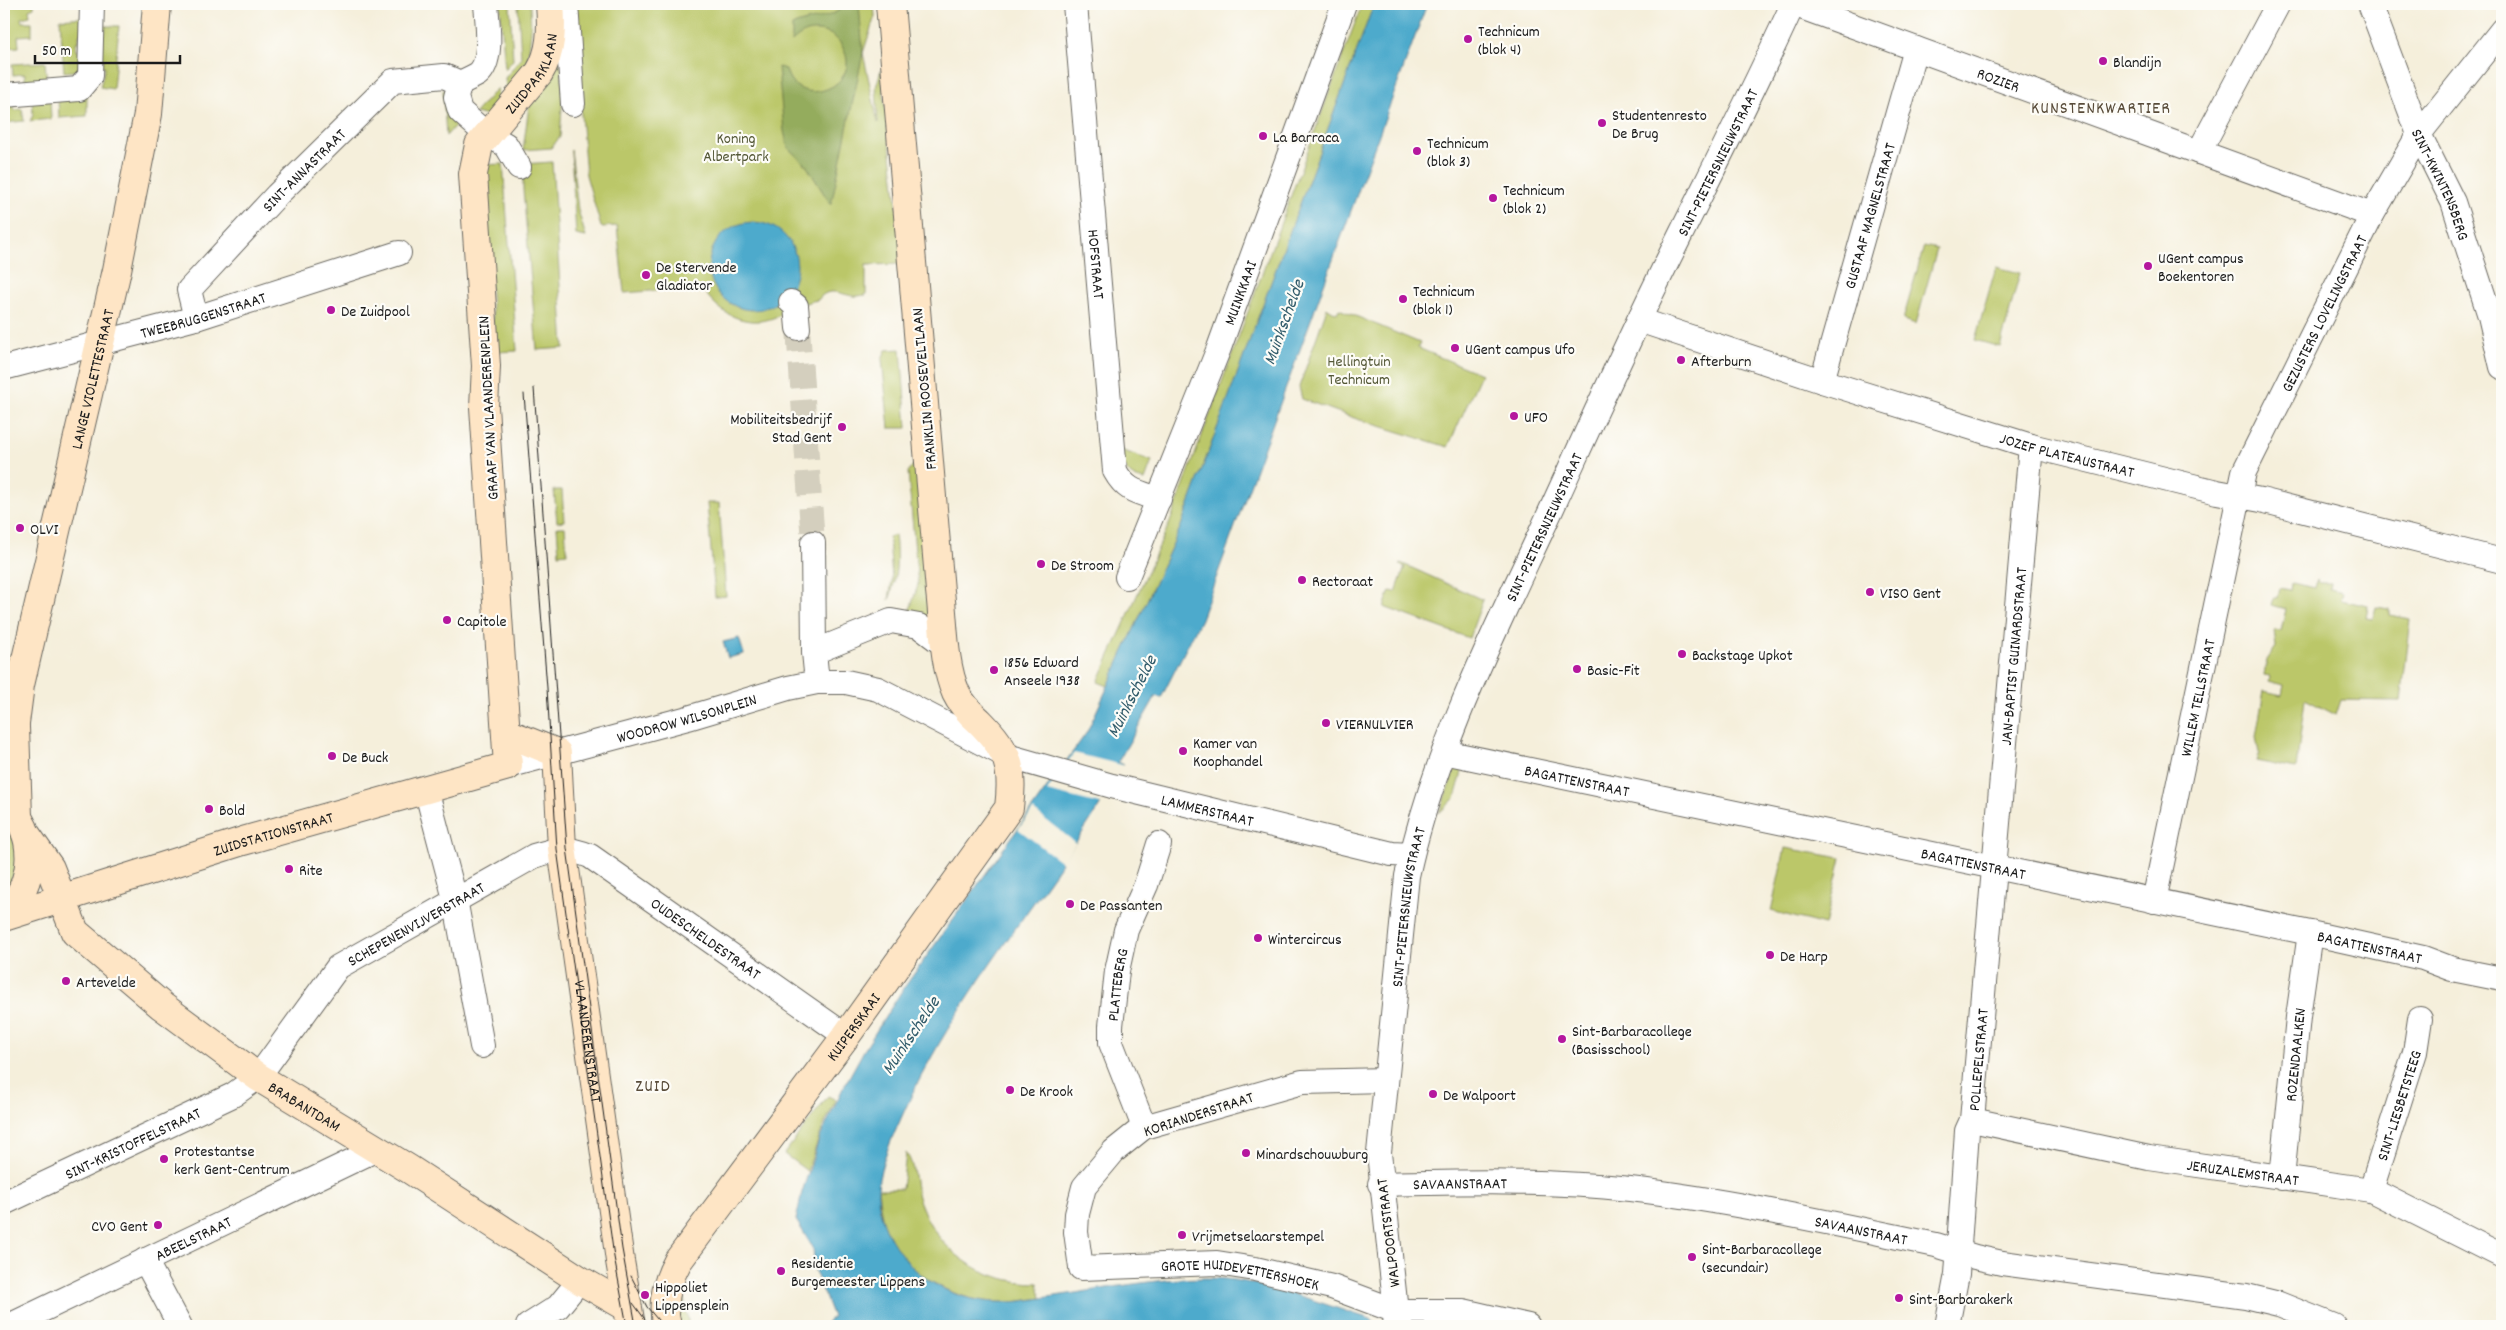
<svg xmlns="http://www.w3.org/2000/svg" width="2506" height="1330" viewBox="0 0 2506 1330" font-family="Dekko,sans-serif">
  <style>
    .green { fill: #bbc769; stroke: #6c7242 }
    .forest { fill: #94ac5d; stroke: #58643c }
    .water { fill: #4eaacc; stroke: #356374 }
    .pier { fill: #f5efdb }
    .lines { fill: none; stroke-linecap: round; stroke-linejoin: round }
    .street-tunnel { stroke: #d4cfbe; stroke-width: 24; stroke-dasharray: 24 12; stroke-linecap: butt }
    .street-casing { stroke: #68665f; stroke-width: 26 }
    .secondary-casing { stroke: #68665f; stroke-width: 30 }
    .street { stroke: #fff; stroke-width: 24 }
    .secondary { stroke: #fee5c5; stroke-width: 28 }
    .tram { stroke: #1c1c1c; stroke-width: 1 }
    .poi-dot { fill: #b5179e; stroke: #fdfcf7; stroke-width: 2 }
    .labels { text-anchor: middle; stroke-width: 4.5; stroke-linejoin: round; paint-order: stroke }
    .poi-label { font-size: 16px; fill: #1c1c1c; stroke: #fdfcf7; text-anchor: start }
    .street-label { font-size: 16px; fill: #1c1c1c; stroke: #fdfcf7 }
    .park-label { font-size: 16px; fill: #545837; stroke: #fdfcf7 }
    .neighbourhood-label { font-size: 18px; letter-spacing: 1px; fill: #594c3a; stroke: #fdfcf7 }
    .water-label { font-size: 18px; font-style: italic; fill: #325c6b; stroke: #fdfcf7 }
  </style>
  <rect width="100%" height="100%" fill="#fdfcf7"/>
  <filter id="ink" filterUnits="userSpaceOnUse"><feTurbulence type="fractalNoise" baseFrequency=".02" numOctaves="2"/><feDisplacementMap in="SourceGraphic" scale="10" xChannelSelector="R" yChannelSelector="G"/><feConvolveMatrix kernelMatrix="1 2 1 2 8 2 1 2 1" color-interpolation-filters="sRGB"/></filter>
  <filter id="wash" filterUnits="userSpaceOnUse"><feTurbulence type="fractalNoise" baseFrequency=".0096" numOctaves="4" result="noise"/><feDisplacementMap in="SourceGraphic" scale="20" xChannelSelector="R" yChannelSelector="G"/><feGaussianBlur stdDeviation="1.12" result="paint"/><feColorMatrix in="noise" values="0 0 0 0 0 0 0 0 0 0 0 0 0 0 0 0 0 1.4 0 .05"/><feComposite in="paint" operator="in"/></filter>
  <g filter="url(#wash)">
    <rect width="100%" height="100%" fill="#f5efdb"/>
    <!-- green -->
    <g class="green">
      <polygon points="4,4 34,4 34,7 29,9 30,16 21,18 22,22 32,22 32,35 18,36 19,47 4,48"/>
      <polygon points="500,4 510,4 513,60 505,69"/>
      <polygon points="518,4 530,4 531,32 526,75 507,98 505,78 521,58"/>
      <path d="M572,4H874L875,16L863,53L878,123L876,87L881,70L904,264L866,265V295C862,295 856,297 853,296C840,294 828,286 818,300C802,302 793,310 778,316C748,330 717,314 702,287L624,293L617,226L601,227L586,175Z"/>
      <polygon points="1362,4 1374,4 1181,526 1108,686 1098,682 1170,522"/>
      <polygon points="85,17 85,34 79,35 79,42 76,42 77,51 85,51 85,70 64,72 60,19"/>
      <polygon points="100,26 119,26 113,89 100,87 105,67 97,65"/>
      <polygon points="560,48 563,92 560,137 551,148 523,150 530,98"/>
      <polygon points="45,62 47,82 25,84 25,74 13,75 12,64"/>
      <polygon points="497,88 499,107 487,116 475,113"/>
      <polygon points="443,90 452,91 460,120 446,136"/>
      <polygon points="87,96 87,116 59,118 58,98"/>
      <polygon points="50,99 51,119 30,121 33,115 32,100"/>
      <polygon points="14,102 14,110 22,109 24,121 4,123 4,103"/>
      <polygon points="571,150 578,210 586,237 576,235"/>
      <polygon points="552,162 564,348 537,350 523,189 523,164"/>
      <polygon points="503,164 517,351 495,352 482,165"/>
      <polygon points="1924,246 1937,249 1916,324 1903,320"/>
      <polygon points="1996,267 2020,273 2000,347 1975,340"/>
      <polygon points="1327,308 1337,313 1339,309 1420,343 1418,348 1481,374 1448,447 1357,419 1302,399 1299,387"/>
      <polygon points="901,349 907,428 889,428 882,359 886,350"/>
      <path d="M1121,450L1152,461L1145,480C1126,477 1124,467 1121,450Z"/>
      <polygon points="914,464 922,464 936,618 909,613 918,585 908,472"/>
      <polygon points="554,490 562,490 564,521 557,522"/>
      <polygon points="707,503 719,503 726,596 715,597"/>
      <polygon points="557,527 565,527 567,553 559,554"/>
      <path d="M895,535C898,559 897,577 889,600L892,580L889,537Z"/>
      <polygon points="1401,563 1483,600 1469,638 1384,607 1390,591 1396,592 1405,567 1400,565"/>
      <polygon points="2317,580 2320,583 2331,583 2330,589 2343,592 2341,600 2368,606 2366,617 2373,618 2376,607 2389,609 2389,615 2411,619 2401,701 2341,700 2336,715 2305,699 2296,769 2256,761 2259,753 2256,737 2264,691 2282,695 2284,685 2269,681 2270,676 2264,675 2267,660 2276,647 2274,630 2281,631 2286,609 2272,605 2274,597 2278,598 2280,588 2290,590 2291,583 2315,588"/>
      <polygon points="1464,765 1455,798 1439,813 1455,769"/>
      <path d="M4,820C22,853 20,864 4,896Z"/>
      <polygon points="1785,848 1841,858 1825,925 1771,911"/>
      <polygon points="828,1096 836,1100 823,1127 807,1171 784,1154"/>
      <path d="M906,1153C915,1164 914,1184 918,1197C935,1251 983,1283 1038,1283L1041,1298C1026,1300 1011,1303 996,1302C952,1300 907,1274 888,1234C881,1220 880,1204 878,1189H902Z"/>
      <polygon points="681,1282 689,1326 679,1326 675,1312"/>
    </g>
    <!-- forest -->
    <path class="forest" d="M844,4H859L863,53L831,205L806,165L788,148L784,131L778,67L786,69C796,112 864,87 843,48C840,41 834,35 827,33C813,28 802,32 792,42V26C807,18 837,19 844,4Z"/>
    <!-- water -->
    <g class="water">
      <path d="M1374,4H1427L1201,619L1161,698L1156,696L1118,762L1124,765C1057,885 959,987 903,1114C893,1137 879,1164 878,1189C877,1216 890,1242 907,1261C930,1287 963,1301 997,1302C1016,1303 1035,1299 1055,1296C1105,1289 1156,1278 1207,1278C1259,1278 1321,1304 1371,1319L1377,1326H829L827,1322L833,1317L815,1271L813,1248L796,1220L802,1192L819,1140L842,1090L863,1052L901,992L1087,732L1181,526Z"/>
      <circle cx="753" cy="266" r="44"/>
      <polygon points="739,638 744,654 728,658 723,642"/>
    </g>
    <!-- pier -->
    <g class="pier">
      <polygon points="1074,753 1126,766 1104,805 1047,791"/>
      <polygon points="1033,810 1076,843 1063,863 1018,829"/>
    </g>
  </g>
  <g filter="url(#ink)">
    <g class="lines">
      <!-- street-tunnel -->
      <polyline class="street-tunnel" points="798,328 813,543"/>
      <!-- street casing -->
      <g class="street-casing">
        <g id="street">
          <polyline points="566,4 573,104"/>
          <path id="s1" d="M1075,4L1115,471C1126,491 1137,492 1159,499"/>
          <path id="s2" d="M1793,4L2372,215"/>
          <path id="s3" d="M2370,4L2419,134L2453,202L2490,316L2502,367"/>
          <polyline points="460,83 456,97 460,111 486,134 506,145 519,167"/>
          <path d="M460,83C466,80 473,77 478,74C494,61 487,21 486,4"/>
          <polyline points="4,95 79,89 90,76 92,4"/>
          <polyline points="2199,152 2278,4"/>
          <polyline points="791,302 796,306 798,328"/>
          <path id="s4" d="M196,318L189,290L277,195L393,81L444,76L460,83"/>
          <path id="s5" d="M1639,320L1822,381L2031,446L2217,492L2261,500L2502,561"/>
          <path id="s6" d="M4,368L196,318L399,253"/>
          <path id="s7" d="M1822,381L1916,49"/>
          <polyline points="813,543 814,652"/>
          <path id="s8" d="M1127,577L1219,348L1344,4"/>
          <polyline points="817,682 814,652 891,621 919,626 947,647"/>
          <path id="s9" d="M1444,752L2310,933L2423,958L2452,969L2502,979"/>
          <path id="s10" d="M508,766L688,718L788,688L817,682H846L878,689L1007,756L1112,786L1392,854L1411,855"/>
          <polyline points="426,789 455,899 482,1046"/>
          <path id="s11" d="M2154,901L2244,472L2372,215L2419,134L2502,30"/>
          <path id="s12" d="M1386,1080L1302,1082L1144,1127L1114,1151L1084,1187L1077,1214L1076,1232L1081,1268L1217,1263L1255,1269L1332,1287L1396,1311H1463L1528,1326"/>
          <path id="s13" d="M1972,1120L2149,1158L2371,1190L2502,1256"/>
          <path id="s14" d="M1144,1127L1111,1043V1026L1117,971L1126,930L1146,885L1159,844"/>
          <path id="s15" d="M2282,1178L2298,1017L2310,933"/>
          <path id="s16" d="M1380,1184C1464,1182 1547,1180 1630,1189C1733,1201 1835,1224 1936,1245L1975,1257L2002,1263L2246,1296L2279,1304L2334,1326"/>
          <path id="s17" d="M2371,1190L2415,1052L2420,1019"/>
          <path id="s18" d="M4,1203L233,1095L258,1077L338,967L534,856C559,848 566,847 590,856L846,1036"/>
          <polyline points="145,1260 180,1326"/>
          <path id="s19" d="M9,1326L377,1149"/>
          <polyline points="528,1326 558,1307 580,1280"/>
          <path id="s20" d="M1395,1326L1396,1311L1379,1153L1407,876C1433,756 1489,643 1541,532C1583,441 1624,348 1669,258C1711,173 1754,90 1793,4"/>
          <path id="s21" d="M1947,1326L1957,1274L1967,1131L1972,1120L2031,446"/>
        </g>
      </g>
      <!-- secondary casing -->
      <g class="secondary-casing">
        <g id="secondary">
          <polyline points="15,727 18,817"/>
          <path id="s22" d="M507,733L557,753L562,848L620,1261L631,1326"/>
          <path id="s23" d="M4,748L15,723L20,685L117,270L148,114L157,4"/>
          <path d="M4,802C39,831 37,885 4,914"/>
          <path id="s24" d="M26,834L50,868L75,932L162,1006L258,1077L409,1169L580,1280L627,1307"/>
          <path id="s25" d="M4,917L243,841L508,766L484,407L486,366L473,174L479,145L539,73C552,52 552,28 550,4"/>
          <path id="s26" d="M667,1326C661,1304 667,1281 678,1261L846,1036L1009,808C1014,768 1009,751 980,722C971,714 961,704 956,693C943,663 944,624 940,591L890,4"/>
        </g>
      </g>
      <!-- street -->
      <use href="#street" class="street"/>
      <!-- secondary -->
      <use href="#secondary" class="secondary"/>
      <!-- tram -->
      <g class="tram">
        <polyline points="534,388 567,848 622,1249 636,1326"/>
        <polyline points="524,394 547,688 557,849 614,1257 627,1326"/>
        <polyline points="631,1276 647,1307 663,1326"/>
        <polyline points="633,1303 650,1326"/>
      </g>
    </g>
  </g>
  <!-- markers -->
  <g class="poi-dot">
    <circle cx="1468" cy="39" r="5"/>
    <circle cx="2103" cy="61" r="5"/>
    <circle cx="1602" cy="123" r="5"/>
    <circle cx="1263" cy="136" r="5"/>
    <circle cx="1417" cy="151" r="5"/>
    <circle cx="1493" cy="198" r="5"/>
    <circle cx="2148" cy="266" r="5"/>
    <circle cx="646" cy="275" r="5"/>
    <circle cx="1403" cy="299" r="5"/>
    <circle cx="331" cy="310" r="5"/>
    <circle cx="1455" cy="348" r="5"/>
    <circle cx="1681" cy="360" r="5"/>
    <circle cx="1514" cy="416" r="5"/>
    <circle cx="842" cy="427" r="5"/>
    <circle cx="20" cy="528" r="5"/>
    <circle cx="1041" cy="564" r="5"/>
    <circle cx="1302" cy="580" r="5"/>
    <circle cx="1870" cy="592" r="5"/>
    <circle cx="447" cy="620" r="5"/>
    <circle cx="1682" cy="654" r="5"/>
    <circle cx="1577" cy="669" r="5"/>
    <circle cx="994" cy="670" r="5"/>
    <circle cx="1326" cy="723" r="5"/>
    <circle cx="1183" cy="751" r="5"/>
    <circle cx="332" cy="756" r="5"/>
    <circle cx="209" cy="809" r="5"/>
    <circle cx="289" cy="869" r="5"/>
    <circle cx="1070" cy="904" r="5"/>
    <circle cx="1258" cy="938" r="5"/>
    <circle cx="1770" cy="955" r="5"/>
    <circle cx="66" cy="981" r="5"/>
    <circle cx="1562" cy="1039" r="5"/>
    <circle cx="1010" cy="1090" r="5"/>
    <circle cx="1433" cy="1094" r="5"/>
    <circle cx="1246" cy="1153" r="5"/>
    <circle cx="164" cy="1159" r="5"/>
    <circle cx="158" cy="1225" r="5"/>
    <circle cx="1182" cy="1235" r="5"/>
    <circle cx="1692" cy="1257" r="5"/>
    <circle cx="781" cy="1271" r="5"/>
    <circle cx="645" cy="1295" r="5"/>
    <circle cx="1899" cy="1298" r="5"/>
  </g>
  <g class="labels">
    <!-- poi labels -->
    <g class="poi-label">
      <text x="1478" y="36">Technicum<tspan x="1478" dy="18">(blok 4)</tspan></text>
      <text x="2113" y="67">Blandijn</text>
      <text x="1612" y="120">Studentenresto<tspan x="1612" dy="18">De Brug</tspan></text>
      <text x="1273" y="142">La Barraca</text>
      <text x="1427" y="148">Technicum<tspan x="1427" dy="18">(blok 3)</tspan></text>
      <text x="1503" y="195">Technicum<tspan x="1503" dy="18">(blok 2)</tspan></text>
      <text x="2158" y="263">UGent campus<tspan x="2158" dy="18">Boekentoren</tspan></text>
      <text x="656" y="272">De Stervende<tspan x="656" dy="18">Gladiator</tspan></text>
      <text x="1413" y="296">Technicum<tspan x="1413" dy="18">(blok 1)</tspan></text>
      <text x="341" y="316">De Zuidpool</text>
      <text x="1465" y="354">UGent campus Ufo</text>
      <text x="1691" y="366">Afterburn</text>
      <text x="1524" y="422">UFO</text>
      <text x="832" y="424" text-anchor="end">Mobiliteitsbedrijf<tspan x="832" dy="18">Stad Gent</tspan></text>
      <text x="30" y="534">OLVI</text>
      <text x="1051" y="570">De Stroom</text>
      <text x="1312" y="586">Rectoraat</text>
      <text x="1880" y="598">VISO Gent</text>
      <text x="457" y="626">Capitole</text>
      <text x="1692" y="660">Backstage Upkot</text>
      <text x="1004" y="667">1856 Edward<tspan x="1004" dy="18">Anseele 1938</tspan></text>
      <text x="1587" y="675">Basic-Fit</text>
      <text x="1336" y="729">VIERNULVIER</text>
      <text x="1193" y="748">Kamer van<tspan x="1193" dy="18">Koophandel</tspan></text>
      <text x="342" y="762">De Buck</text>
      <text x="219" y="815">Bold</text>
      <text x="299" y="875">Rite</text>
      <text x="1080" y="910">De Passanten</text>
      <text x="1268" y="944">Wintercircus</text>
      <text x="1780" y="961">De Harp</text>
      <text x="76" y="987">Artevelde</text>
      <text x="1572" y="1036">Sint-Barbaracollege<tspan x="1572" dy="18">(Basisschool)</tspan></text>
      <text x="1020" y="1096">De Krook</text>
      <text x="1443" y="1100">De Walpoort</text>
      <text x="174" y="1156">Protestantse<tspan x="174" dy="18">kerk Gent-Centrum</tspan></text>
      <text x="1256" y="1159">Minardschouwburg</text>
      <text x="148" y="1231" text-anchor="end">CVO Gent</text>
      <text x="1192" y="1241">Vrijmetselaarstempel</text>
      <text x="1702" y="1254">Sint-Barbaracollege<tspan x="1702" dy="18">(secundair)</tspan></text>
      <text x="791" y="1268">Residentie<tspan x="791" dy="18">Burgemeester Lippens</tspan></text>
      <text x="655" y="1292">Hippoliet<tspan x="655" dy="18">Lippensplein</tspan></text>
      <text x="1909" y="1304">Sint-Barbarakerk</text>
    </g>
    <!-- street labels -->
    <g class="street-label">
      <text dy="6" stroke="none"><textPath href="#s25" startOffset="1239">ZUIDPARKLAAN</textPath></text>
      <text dy="6" stroke="none"><textPath href="#s2" startOffset="219">ROZIER</textPath></text>
      <text dy="6" stroke="none"><textPath href="#s20" startOffset="1232">SINT-PIETERSNIEUWSTRAAT</textPath></text>
      <text dy="6" stroke="none"><textPath href="#s4" startOffset="195">SINT-ANNASTRAAT</textPath></text>
      <text dy="6" stroke="none"><textPath href="#s3" startOffset="194">SINT-KWINTENSBERG</textPath></text>
      <text dy="6" stroke="none"><textPath href="#s7" startOffset="172">GUSTAAF MAGNELSTRAAT</textPath></text>
      <text dy="6" stroke="none"><textPath href="#s1" startOffset="261">HOFSTRAAT</textPath></text>
      <text dy="6" stroke="none"><textPath href="#s8" startOffset="306">MUINKKAAI</textPath></text>
      <text dy="6" stroke="none"><textPath href="#s11" startOffset="616">GEZUSTERS LOVELINGSTRAAT</textPath></text>
      <text dy="6" stroke="none"><textPath href="#s6" startOffset="206">TWEEBRUGGENSTRAAT</textPath></text>
      <text dy="6" stroke="none"><textPath href="#s23" startOffset="380">LANGE VIOLETTESTRAAT</textPath></text>
      <text transform="translate(923 389) rotate(-95)" y="6">FRANKLIN ROOSEVELTLAAN</text>
      <text transform="translate(487 408) rotate(-93)" y="6">GRAAF VAN VLAANDERENPLEIN</text>
      <text dy="6" stroke="none"><textPath href="#s5" startOffset="449">JOZEF PLATEAUSTRAAT</textPath></text>
      <text dy="6" stroke="none"><textPath href="#s20" startOffset="828">SINT-PIETERSNIEUWSTRAAT</textPath></text>
      <text dy="6" stroke="none"><textPath href="#s21" startOffset="674">JAN-BAPTIST GUINARDSTRAAT</textPath></text>
      <text dy="6" stroke="none"><textPath href="#s11" startOffset="208">WILLEM TELLSTRAAT</textPath></text>
      <text dy="6" stroke="none"><textPath href="#s10" startOffset="185">WOODROW WILSONPLEIN</textPath></text>
      <text dy="6" stroke="none"><textPath href="#s9" startOffset="136">BAGATTENSTRAAT</textPath></text>
      <text dy="6" stroke="none"><textPath href="#s10" startOffset="735">LAMMERSTRAAT</textPath></text>
      <text dy="6" stroke="none"><textPath href="#s25" startOffset="282">ZUIDSTATIONSTRAAT</textPath></text>
      <text dy="6" stroke="none"><textPath href="#s9" startOffset="541">BAGATTENSTRAAT</textPath></text>
      <text dy="6" stroke="none"><textPath href="#s20" startOffset="422">SINT-PIETERSNIEUWSTRAAT</textPath></text>
      <text dy="6" stroke="none"><textPath href="#s18" startOffset="509">SCHEPENENVIJVERSTRAAT</textPath></text>
      <text dy="6" stroke="none"><textPath href="#s18" startOffset="845">OUDESCHELDESTRAAT</textPath></text>
      <text dy="6" stroke="none"><textPath href="#s9" startOffset="946">BAGATTENSTRAAT</textPath></text>
      <text dy="6" stroke="none"><textPath href="#s14" startOffset="149">PLATTEBERG</textPath></text>
      <text dy="6" stroke="none"><textPath href="#s26" startOffset="360">KUIPERSKAAI</textPath></text>
      <text dy="6" stroke="none"><textPath href="#s22" startOffset="344">VLAANDERENSTRAAT</textPath></text>
      <text dy="6" stroke="none"><textPath href="#s15" startOffset="124">ROZENDAALKEN</textPath></text>
      <text dy="6" stroke="none"><textPath href="#s21" startOffset="269">POLLEPELSTRAAT</textPath></text>
      <text dy="6" stroke="none"><textPath href="#s17" startOffset="89">SINT-LIESBETSTEEG</textPath></text>
      <text dy="6" stroke="none"><textPath href="#s24" startOffset="399">BRABANTDAM</textPath></text>
      <text transform="translate(1198 1113) rotate(-18)" y="6">KORIANDERSTRAAT</text>
      <text dy="6" stroke="none"><textPath href="#s18" startOffset="142">SINT-KRISTOFFELSTRAAT</textPath></text>
      <text dy="6" stroke="none"><textPath href="#s13" startOffset="276">JERUZALEMSTRAAT</textPath></text>
      <text dy="6" stroke="none"><textPath href="#s16" startOffset="80">SAVAANSTRAAT</textPath></text>
      <text dy="6" stroke="none"><textPath href="#s16" startOffset="485">SAVAANSTRAAT</textPath></text>
      <text transform="translate(1387 1233) rotate(-97)" y="6">WALPOORTSTRAAT</text>
      <text dy="6" stroke="none"><textPath href="#s19" startOffset="204">ABEELSTRAAT</textPath></text>
      <text dy="6" stroke="none"><textPath href="#s12" startOffset="576">GROTE HUIDEVETTERSHOEK</textPath></text>
    </g>
    <!-- park labels -->
    <g class="park-label">
      <text x="736" y="143">Koning<tspan x="736" dy="18">Albertpark</tspan></text>
      <text x="1359" y="366">Hellingtuin<tspan x="1359" dy="18">Technicum</tspan></text>
    </g>
    <!-- neighbourhood labels -->
    <g class="neighbourhood-label">
      <text x="2101" y="113">KUNSTENKWARTIER</text>
      <text x="653" y="1091">ZUID</text>
    </g>
    <!-- water labels -->
    <g class="water-label">
      <text transform="translate(1283 322) rotate(-70)" y="6">Muinkschelde</text>
      <text transform="translate(1131 696) rotate(-63)" y="6">Muinkschelde</text>
      <text transform="translate(910 1035) rotate(-56)" y="6">Muinkschelde</text>
    </g>
  </g>
  <!-- margin -->
  <rect width="2506" height="1330" fill="none" stroke="#fdfcf7" stroke-width="20"/>
  <!-- scale -->
  <path d="M35 55v8h145v-8" fill="none" stroke="#1c1c1c" stroke-width="2.5"/>
  <text x="42" y="55" font-size="15" fill="#1c1c1c" stroke="#fdfcf7" stroke-width="4" paint-order="stroke">50 m</text>
</svg>
